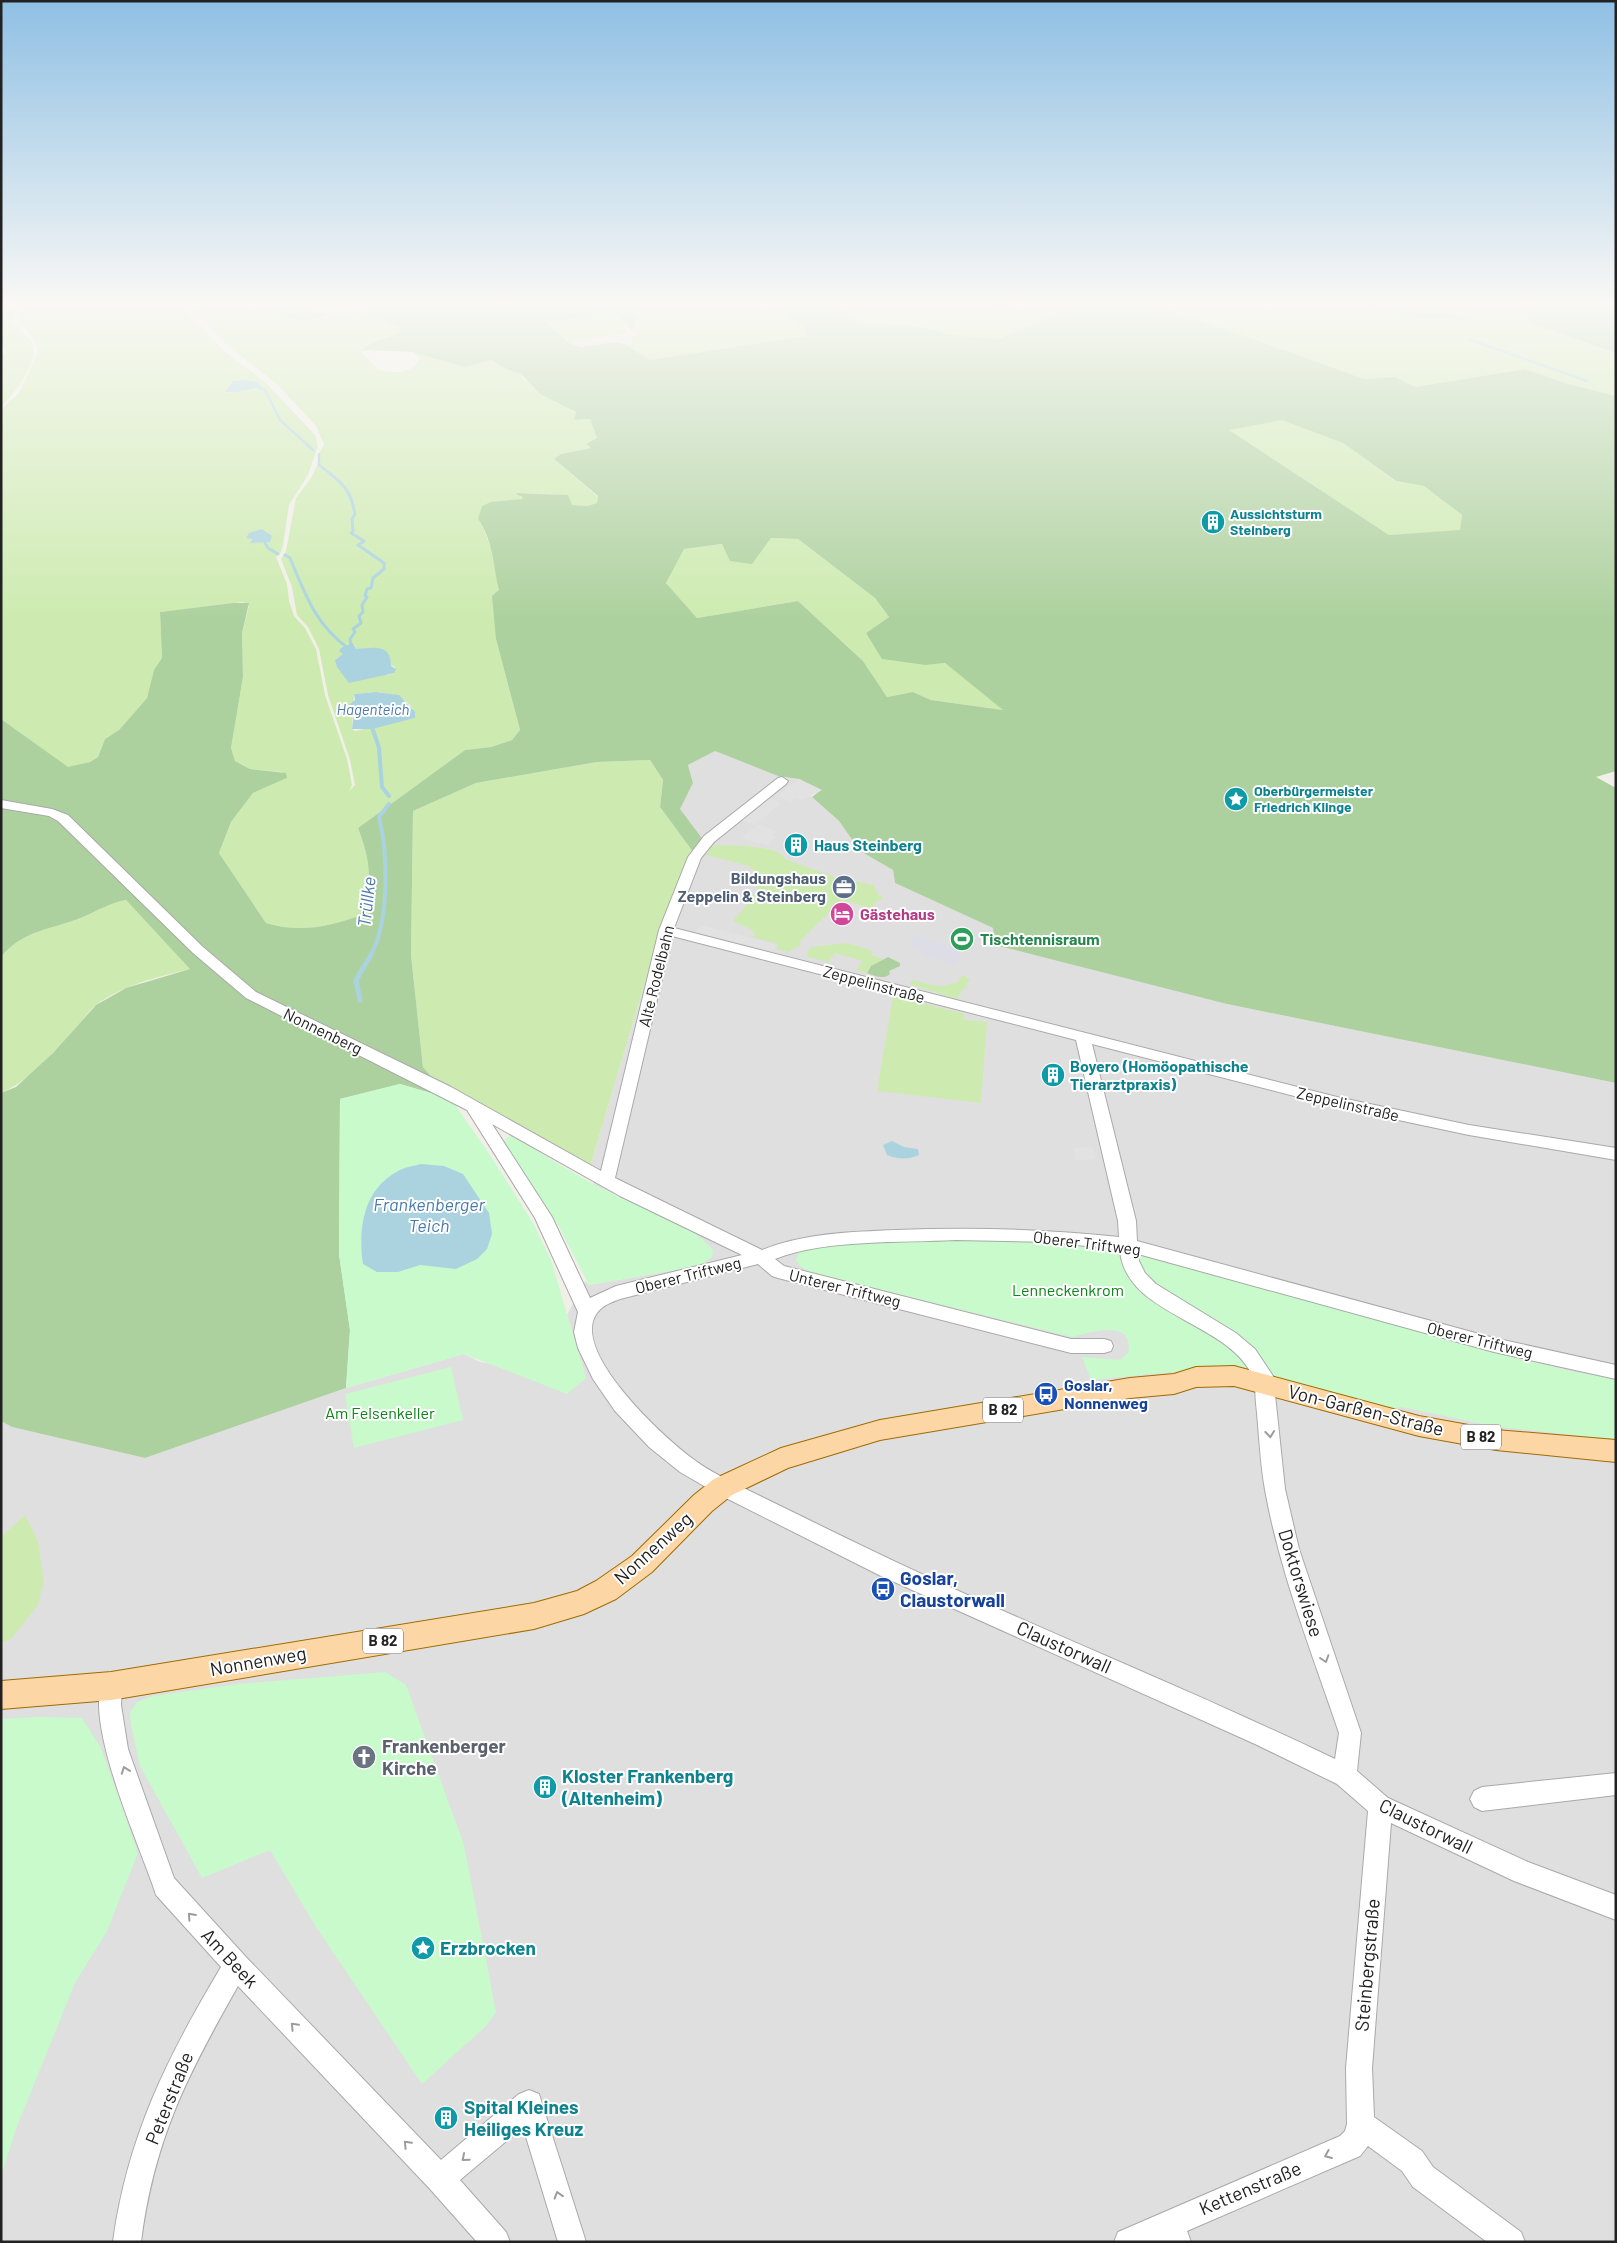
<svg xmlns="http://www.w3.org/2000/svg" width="1617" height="2243" viewBox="0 0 1617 2243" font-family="Barlow,sans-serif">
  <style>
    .residential { fill: #e0dfdf }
    .grass { fill: #cdebb0; fill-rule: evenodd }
    .forest { fill: #add19e; fill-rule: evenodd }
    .park { fill: #c8facc }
    .parking { fill: #e2e2e2 }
    .plaza { fill: #dddde8 }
    .water { fill: #aad3df }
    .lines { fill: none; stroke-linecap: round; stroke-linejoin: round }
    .stream-far3 { stroke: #aad3df; stroke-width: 2.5 }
    .stream-far2 { stroke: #aad3df; stroke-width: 3 }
    .stream-far1 { stroke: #aad3df; stroke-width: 4 }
    .stream { stroke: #aad3df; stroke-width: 5 }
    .minor-casing { stroke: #a9a9a9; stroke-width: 2 }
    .major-casing { stroke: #a06b00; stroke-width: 2 }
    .minor { fill: #fff; fill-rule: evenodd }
    .major { fill: #fcd6a4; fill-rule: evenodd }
    .oneway { stroke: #9c9c9c }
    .labels { text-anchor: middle; stroke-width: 4; stroke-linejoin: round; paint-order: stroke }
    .far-culture-label { font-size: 14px; font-weight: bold; fill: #0d838f; stroke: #fff; text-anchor: start }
    .far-water-label { font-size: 15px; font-style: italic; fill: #4a7aab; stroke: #fff }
    .shield { fill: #fff; stroke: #646464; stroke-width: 1 }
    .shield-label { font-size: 15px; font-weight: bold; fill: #222 }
    .culture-label { font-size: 16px; font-weight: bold; fill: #0d838f; stroke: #fff; text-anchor: start }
    .service-label { font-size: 16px; font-weight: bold; fill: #4e5e75; stroke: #fff; text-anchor: end }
    .hotel-label { font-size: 16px; font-weight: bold; fill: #b23c85; stroke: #fff; text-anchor: start }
    .leisure-label { font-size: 16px; font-weight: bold; fill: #27864d; stroke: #fff; text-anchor: start }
    .street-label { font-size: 16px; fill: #222; stroke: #fff }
    .park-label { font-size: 16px; fill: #0c8416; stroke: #fff }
    .transit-label { font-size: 16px; font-weight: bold; fill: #164399; stroke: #fff; text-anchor: start }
    .water-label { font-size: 18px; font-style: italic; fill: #4a7aab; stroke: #fff }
    .near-street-label { font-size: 19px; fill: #222; stroke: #fff }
    .near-transit-label { font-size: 19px; font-weight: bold; fill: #164399; stroke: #fff; text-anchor: start }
    .near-worship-label { font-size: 19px; font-weight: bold; fill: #5b616d; stroke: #fff; text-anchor: start }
    .near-culture-label { font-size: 19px; font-weight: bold; fill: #0d838f; stroke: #fff; text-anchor: start }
  </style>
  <rect width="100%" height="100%" fill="#f2efe9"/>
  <!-- residential -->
  <polygon class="residential" points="715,751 778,776 799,779 812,797 839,821 860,851 893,870 895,883 993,928 1227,1004 1616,1083 1616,2242 1,2242 1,1421 12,1427 145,1458 346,1388 464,1354 480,1362 586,1378 567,1315 585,1281 589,1285 699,1266 688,1231 662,1215 594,1185 590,1167 665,915 676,889 679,809 693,783 688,765"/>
  <!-- grass -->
  <g class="grass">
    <path d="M1,305H21L14,313V322C18,330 31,337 33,346C38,361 13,397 1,406V354L6,353V350L1,347Z"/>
    <path d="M25,305H180L224,351L266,383L315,435L318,446L308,475L289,505L283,545L281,552L276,557L287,584L289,601L294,616L305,628L316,649L325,695L347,759L352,785L349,791L355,785L350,760L328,695L319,649L308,627L297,615L292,587L281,559L286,551L296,498L311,478L318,463V455L324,445L316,426L278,385L228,346L204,321L185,305H253L302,321L360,311L402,328L397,334L373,342L361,351L378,370C394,373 412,375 420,358L412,352L476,364L491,360L508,370L521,374L523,379L576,413L574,420L590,419L597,438L586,444L591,448L561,454L554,459L598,497L597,503L587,506L572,505L553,494L518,493L522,499L483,526L491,549L499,590L496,639L520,730L512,740L491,747L465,750L358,828C371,863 373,880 359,916C326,927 300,933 266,923L219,853L231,822L253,793L287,778L282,772L250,769L235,761L231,748L243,677L242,633L249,606L243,602L160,612L162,658L154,671L147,698L119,730L105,739L98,757L90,762L68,768L1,719V409L20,392L38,352L37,345L17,318ZM247,380L257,382L260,388L227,393L241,381ZM354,644L356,649L395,667L394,673L388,675L336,658L341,657ZM376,692C392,693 414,699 415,718L355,731L352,729L354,694Z"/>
    <polygon points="642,305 778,305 806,329 807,336 650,360 625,344 630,343 635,334 632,331"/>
    <polygon points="830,305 954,305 969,313 1014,305 1077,305 998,339 949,334 918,326 860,324"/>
    <polygon points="1149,305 1357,305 1414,317 1473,321 1431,305 1526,307 1529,323 1616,353 1616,397 1565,383 1525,369 1415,387 1395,377 1364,379 1237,333"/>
    <polygon points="613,311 629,332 569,343 547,321"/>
    <polygon points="1282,419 1343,443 1395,481 1424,486 1462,515 1460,531 1389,535 1228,430"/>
    <polygon points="771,538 798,539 875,598 889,617 866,633 926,665 945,663 1004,710 931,700 913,692 887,697 863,661 798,601 697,618 666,583 683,549"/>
    <polygon points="650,760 663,780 660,807 694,853 665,915 590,1167 451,1099 423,1067 411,955 413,811 476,783 597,762"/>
    <path d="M712,846C728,845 782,845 785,859L848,882L853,881L874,885L878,895L884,898C876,901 871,906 870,915L858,913L863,906L847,901C829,910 815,927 800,941L801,945L788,952L776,949L778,944L752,937L755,934L752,930L733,921C746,904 772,885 749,866L706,855Z"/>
    <path d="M126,900L191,969C159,976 124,985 97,1004C89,1010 83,1020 76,1027C55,1051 31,1080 1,1093V957C24,929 52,930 83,917C99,910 109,904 126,900Z"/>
    <polygon points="848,943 873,951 871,955 883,959 871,966 867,973 856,970 863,961 835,953 828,962 808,957 806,955 811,947"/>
    <path d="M962,975L970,980L966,985L967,989L964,988L957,999L909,984L913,980C922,982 932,986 941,986C947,986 950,983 957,983Z"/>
    <polygon points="893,996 965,1014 964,1020 987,1022 981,1103 877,1091"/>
    <polygon points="25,1515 38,1541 44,1581 38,1605 11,1639 1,1643 1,1537"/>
  </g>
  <!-- forest -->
  <g class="forest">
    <polygon points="253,305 297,305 330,315 302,321"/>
    <path d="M372,305H642L632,331L613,311L547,322L569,343L581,347L614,342L625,344L650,360L807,336L805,329L778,305H830L860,324L918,326L949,334L998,339L1077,305H1149L1237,333L1364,379L1395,377L1415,387L1525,369L1565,383L1615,396L1616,771L1596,777L1616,788V1083L1227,1004L995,945L993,928L895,883L893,870L860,851L839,821L812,797L821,790L799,779L778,776L715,751L688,765L693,783L680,809L704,841L694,853L660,807L663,780L650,760L597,762L476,783L413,811L411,955L423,1067L451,1099L400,1084L340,1099L339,1254L350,1330L346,1388L145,1458L12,1427L1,1421V1093L16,1087L53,1053L96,1005L126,988L190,969L126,900C108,904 99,910 83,917C52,930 24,929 1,957V719L68,767L90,762L98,757L105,739L119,730L147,698L154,670L162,658L160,612L233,603H249L242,633L243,677L231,748L235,761L250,769L286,773L287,778L253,793L231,822L219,853L266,923C300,933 326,927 359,916C373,880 371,863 358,828L465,750L491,747L512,740L520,730L496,639L492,596L499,590C493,566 493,539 478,519L482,506L491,502L522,499V497L516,494L517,493L568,495L572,505L587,506L597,503L598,496L554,459L561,454L591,448L586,444L597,438L590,419L574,420L576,412L540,394L521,374L508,370L491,360L465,367L412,352L368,350L361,351L373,342L397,334L401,328L364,312L372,308ZM1282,420L1343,443L1396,481L1424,486L1462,515L1460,530L1389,535L1229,430ZM771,538L798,539L875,598L889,617L866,633L882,659L926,665L945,663L1003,710L931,700L913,692L887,697L863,661L798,601L697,618L666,583L684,549L722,544L730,561L752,564Z"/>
    <polygon points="954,305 1014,305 969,313"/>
    <polygon points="1357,305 1387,305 1404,310 1407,305 1431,305 1474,321 1414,317"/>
    <polygon points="1517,305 1616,305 1616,353 1529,323 1526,307"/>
    <path d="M888,957L900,963V966L889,971L890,974C883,980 875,976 867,973L871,966Z"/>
  </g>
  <!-- park -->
  <g class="park">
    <polygon points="400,1084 451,1099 492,1158 533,1223 551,1260 586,1378 567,1394 464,1354 346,1388 350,1330 339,1254 340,1099"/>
    <path d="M512,1135C546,1157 579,1177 615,1195C648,1212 688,1221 713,1250L712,1257L699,1266L589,1285L559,1227L502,1141Z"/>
    <path d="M970,1238L1051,1242L1116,1250L1134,1285L1145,1297L1223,1343L1238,1353L1250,1368L1194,1370L1091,1380L1082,1357L1120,1360L1128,1353C1135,1318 1090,1332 1072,1337L811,1273L801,1267L796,1260L799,1252L810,1248L859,1242Z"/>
    <polygon points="1144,1253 1482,1349 1570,1371 1616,1379 1616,1440 1493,1426 1401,1407 1392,1409 1275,1377 1247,1344 1142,1273 1138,1266 1139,1257"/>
    <polygon points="451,1367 463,1420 354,1448 345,1394"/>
    <polygon points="385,1672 406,1685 464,1845 496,2012 486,2026 422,2084 316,1927 270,1850 202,1878 140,1766 131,1725 130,1712 137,1702 153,1696 238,1684"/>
    <polygon points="39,1717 82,1718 101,1748 138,1853 107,1931 75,1983 16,2129 1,2176 1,1719"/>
  </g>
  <!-- parking -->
  <g class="parking">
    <polygon points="629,332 635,334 630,343 614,342 581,347 569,343"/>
    <polygon points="799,779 822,790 803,800 796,798 790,802 776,796"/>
    <polygon points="767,798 781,803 755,825 741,820"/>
    <polygon points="759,824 778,832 773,835 776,837 767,845 741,838"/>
    <polygon points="701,925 777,945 772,951 695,932"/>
    <polygon points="1093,1147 1096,1159 1076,1160 1073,1148"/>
  </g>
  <!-- plaza -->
  <polygon class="plaza" points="917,936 953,947 955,946 964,948 955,965 922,955 925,951 909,946"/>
  <!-- water -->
  <g class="water">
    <polygon points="247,380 257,382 262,387 237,392 225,392 233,381"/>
    <polygon points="262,529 272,536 270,542 250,543 253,539 246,538 249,533"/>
    <path d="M353,643L356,649C373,648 391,643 391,666L396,669L394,673L349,683L337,667L335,660L343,654L339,651L341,648Z"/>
    <polygon points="376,692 399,695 415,712 415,718 372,729 352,729 354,714 349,705 355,700 354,694"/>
    <path d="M892,1141L904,1147L918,1149L919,1155C909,1160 897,1159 887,1155L883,1145Z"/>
    <path d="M421,1164L444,1166L463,1174L489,1213L492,1234L487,1249L477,1259L456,1269L420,1265L398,1272H377L363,1264C358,1228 363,1190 398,1171C405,1167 414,1166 421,1164Z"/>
  </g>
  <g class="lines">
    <!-- stream-far3 -->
    <g class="stream-far3">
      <polyline points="1419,305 1424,310"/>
      <polyline points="1468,339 1587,381"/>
      <polyline points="241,381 265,390 280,420 313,450"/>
      <polyline points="319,454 319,465 332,475"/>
    </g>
    <!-- stream-far2 -->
    <g class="stream-far2">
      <path d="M330,474C346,485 352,496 355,514L352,519L353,531L351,533L364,541L358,545L384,563V569L373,578L371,588L367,589L365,596L367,597L362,605L363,612L359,616L361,623L353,629L355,632L350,639L351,648"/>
      <polyline points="265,543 268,548 278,554"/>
      <path d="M285,555L290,558C306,596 315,624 349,649"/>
    </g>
    <!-- stream-far1 -->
    <g class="stream-far1">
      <polyline points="371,724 379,748 382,787 389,796"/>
      <path d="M370,956C390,923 388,854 379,817L389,804"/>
    </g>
    <!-- stream -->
    <polyline class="stream" points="360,1000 356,980 371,955"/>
    <!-- minor casing -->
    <g class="minor-casing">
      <g id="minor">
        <path d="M782,777L788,781L786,784L714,842L701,858L674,928L1337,1097L1469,1125L1616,1148V1160L1469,1135L1337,1107L1092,1044L1136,1221L1137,1241L1494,1338L1616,1365V1379L1494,1352L1138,1254L1139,1261L1145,1273L1156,1284L1236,1333L1255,1349L1273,1376L1285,1489L1299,1549L1361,1733L1357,1771L1388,1798L1528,1862L1616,1895V1920L1514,1881L1391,1823L1372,2068L1374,2117L1422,2151L1433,2167L1521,2232L1525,2242H1487L1413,2187L1402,2171L1368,2146L1360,2156L1187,2231L1191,2242H1114L1118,2232L1340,2136L1345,2131L1347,2124L1346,2068L1368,1811L1337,1784L1255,1744L881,1576L716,1493L680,1472L649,1447L615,1411L593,1379L578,1348L574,1332L578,1312L535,1218L467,1110L246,998L193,953L58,821L49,816L1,808V800L52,809L68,815L203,947L256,992L451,1087L601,1171L659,930L688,857L704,836L778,778ZM672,936L1076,1040L1118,1221L1119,1237C1045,1229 971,1227 896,1230C850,1232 805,1233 762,1250L615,1178ZM492,1124L620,1196L742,1255L616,1286L590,1298L552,1217ZM956,1240L1051,1242L1120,1250C1125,1316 1229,1321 1253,1377C1256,1384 1255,1395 1256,1403C1259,1432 1260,1461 1265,1490C1280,1573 1312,1653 1339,1733L1335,1759C1175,1682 1009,1618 850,1540C819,1525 789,1510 758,1495C736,1484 713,1474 693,1459C665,1439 569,1351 597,1313C603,1305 612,1302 620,1299L758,1264L772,1276L778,1278L1071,1353H1104L1111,1351L1113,1346L1111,1341L1104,1339H1071L784,1266L775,1259C826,1239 901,1243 956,1240Z"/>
        <path d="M111,1676L119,1679L122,1686L121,1705L128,1749L174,1878L245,1956L441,2160L519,2094L529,2090L539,2094L586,2242H558L523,2127L460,2180L506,2232L510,2242H477L430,2189L238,1986C188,2074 154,2139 141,2242H113C127,2137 168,2056 221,1967L156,1895L153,1886C137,1840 84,1722 103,1679Z"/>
        <polygon points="1616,1773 1616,1795 1482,1811 1474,1807 1470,1799 1474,1791 1482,1787"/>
      </g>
    </g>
    <!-- major casing -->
    <g class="major-casing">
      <polygon id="major" points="1234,1366 1419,1416 1496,1430 1616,1440 1616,1462 1496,1450 1419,1436 1234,1386 1196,1387 1174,1394 1130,1398 880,1440 788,1468 732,1495 712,1511 652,1572 616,1599 584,1614 534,1629 111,1700 1,1709 1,1681 111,1672 534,1603 577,1591 596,1581 632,1556 694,1495 714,1479 781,1448 880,1420 1130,1378 1174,1374 1196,1367"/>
    </g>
    <!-- minor -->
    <use href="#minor" class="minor"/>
    <!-- major -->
    <use href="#major" class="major"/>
  </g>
  <!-- one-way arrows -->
  <defs><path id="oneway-chevron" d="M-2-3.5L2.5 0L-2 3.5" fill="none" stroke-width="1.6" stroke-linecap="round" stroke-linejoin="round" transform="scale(1.25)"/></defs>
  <g class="oneway">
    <use href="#oneway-chevron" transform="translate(1270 1434) rotate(84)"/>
    <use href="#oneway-chevron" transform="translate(1325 1659) rotate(72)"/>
    <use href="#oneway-chevron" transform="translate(125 1770) rotate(-110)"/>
    <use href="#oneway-chevron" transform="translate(191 1916) rotate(-132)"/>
    <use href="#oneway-chevron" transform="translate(294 2026) rotate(-134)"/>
    <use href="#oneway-chevron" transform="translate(407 2144) rotate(-134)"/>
    <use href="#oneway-chevron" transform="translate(1328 2155) rotate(157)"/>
    <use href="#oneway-chevron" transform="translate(465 2158) rotate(140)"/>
    <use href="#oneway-chevron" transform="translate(558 2195) rotate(-107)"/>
  </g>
  <!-- sky -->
  <linearGradient id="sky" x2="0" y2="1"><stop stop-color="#8fc0e4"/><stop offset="0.49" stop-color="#f9f8f5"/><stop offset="1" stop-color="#f9f8f5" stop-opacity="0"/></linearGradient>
  <rect width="1617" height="619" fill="url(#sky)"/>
  <!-- icons -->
  <defs>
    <g id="building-disc" transform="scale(1.25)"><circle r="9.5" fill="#0f9aa8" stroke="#fff"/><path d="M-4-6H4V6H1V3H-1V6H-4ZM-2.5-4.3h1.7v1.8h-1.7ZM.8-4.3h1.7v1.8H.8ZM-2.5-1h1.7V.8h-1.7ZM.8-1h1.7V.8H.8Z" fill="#fff"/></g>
    <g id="sight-disc" transform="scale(1.25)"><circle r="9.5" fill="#0f9aa8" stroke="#fff"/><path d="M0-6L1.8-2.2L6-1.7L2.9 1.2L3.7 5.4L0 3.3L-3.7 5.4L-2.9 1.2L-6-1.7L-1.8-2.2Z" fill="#fff"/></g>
    <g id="office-disc" transform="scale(1.25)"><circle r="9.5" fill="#5c6f8a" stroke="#fff"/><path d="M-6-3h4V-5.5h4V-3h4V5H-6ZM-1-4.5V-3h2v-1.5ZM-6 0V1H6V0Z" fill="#fff"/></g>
    <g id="hotel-disc" transform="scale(1.25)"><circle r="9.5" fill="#d1479c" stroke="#fff"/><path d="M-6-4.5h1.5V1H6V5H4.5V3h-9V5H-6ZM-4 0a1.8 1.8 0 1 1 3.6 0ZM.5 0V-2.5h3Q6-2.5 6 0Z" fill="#fff"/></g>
    <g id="stadium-disc" transform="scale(1.25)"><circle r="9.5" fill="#2e9e5b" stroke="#fff"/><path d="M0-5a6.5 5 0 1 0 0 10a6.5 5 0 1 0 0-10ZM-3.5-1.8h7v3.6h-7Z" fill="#fff"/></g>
    <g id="bus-disc" transform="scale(1.25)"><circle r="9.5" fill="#1a4fb4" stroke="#fff"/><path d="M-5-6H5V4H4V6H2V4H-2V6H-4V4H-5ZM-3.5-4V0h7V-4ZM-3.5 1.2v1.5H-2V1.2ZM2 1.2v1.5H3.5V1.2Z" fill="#fff"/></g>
    <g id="church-disc" transform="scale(1.25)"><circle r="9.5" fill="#6b7280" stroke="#fff"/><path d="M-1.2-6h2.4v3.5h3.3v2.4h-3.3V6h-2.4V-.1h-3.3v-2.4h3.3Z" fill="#fff"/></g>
  </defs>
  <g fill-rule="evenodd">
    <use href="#building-disc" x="1213" y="522"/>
    <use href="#sight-disc" x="1236" y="799"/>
    <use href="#building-disc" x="796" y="845"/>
    <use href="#office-disc" x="844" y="887"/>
    <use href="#hotel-disc" x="842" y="914"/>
    <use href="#stadium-disc" x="962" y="939"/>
    <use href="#building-disc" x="1053" y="1075"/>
    <use href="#bus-disc" x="1046" y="1394"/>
    <use href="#bus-disc" x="883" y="1589"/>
    <use href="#church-disc" x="364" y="1757"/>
    <use href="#building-disc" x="545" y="1787"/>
    <use href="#sight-disc" x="423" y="1948"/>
    <use href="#building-disc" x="446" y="2118"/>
  </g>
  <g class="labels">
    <!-- far-culture labels -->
    <g class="far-culture-label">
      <text x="1230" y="519">Aussichtsturm<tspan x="1230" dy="16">Steinberg</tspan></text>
      <text x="1254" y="796">Oberbürgermeister<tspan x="1254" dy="16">Friedrich Klinge</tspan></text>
    </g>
    <!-- far-water labels -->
    <g class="far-water-label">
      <text x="373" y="715">Hagenteich</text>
    </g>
    <!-- shield labels -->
    <g class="shield">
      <rect x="983" y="1397.5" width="40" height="25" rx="4"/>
      <rect x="1461" y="1424.5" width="40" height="25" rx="4"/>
      <rect x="363" y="1628.5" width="40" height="25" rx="4"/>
    </g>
    <g class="shield-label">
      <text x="1003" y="1415">B 82</text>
      <text x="1481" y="1442">B 82</text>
      <text x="383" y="1646">B 82</text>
    </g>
    <!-- culture labels -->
    <g class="culture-label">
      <text x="814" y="851">Haus Steinberg</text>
      <text x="1070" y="1072">Boyero (Homöopathische<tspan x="1070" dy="18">Tierarztpraxis)</tspan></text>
    </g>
    <!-- service labels -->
    <g class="service-label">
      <text x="826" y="884">Bildungshaus<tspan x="826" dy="18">Zeppelin &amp; Steinberg</tspan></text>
    </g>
    <!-- hotel labels -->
    <g class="hotel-label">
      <text x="860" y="920">Gästehaus</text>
    </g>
    <!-- leisure labels -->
    <g class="leisure-label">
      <text x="980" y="945">Tischtennisraum</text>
    </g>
    <!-- street labels -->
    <g class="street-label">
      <text transform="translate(656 976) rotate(-76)" y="6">Alte Rodelbahn</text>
      <text transform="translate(874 984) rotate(15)" y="6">Zeppelinstraße</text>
      <text transform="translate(323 1031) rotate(26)" y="6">Nonnenberg</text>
      <text transform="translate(1348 1104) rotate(13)" y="6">Zeppelinstraße</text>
      <text transform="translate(1087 1243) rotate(7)" y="6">Oberer Triftweg</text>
      <text transform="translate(688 1275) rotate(-14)" y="6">Oberer Triftweg</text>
      <text transform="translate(845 1288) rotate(14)" y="6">Unterer Triftweg</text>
      <text transform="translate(1480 1340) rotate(14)" y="6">Oberer Triftweg</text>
    </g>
    <!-- park labels -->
    <g class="park-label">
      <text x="1068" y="1296">Lenneckenkrom</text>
      <text x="380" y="1419">Am Felsenkeller</text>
    </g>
    <!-- transit labels -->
    <g class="transit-label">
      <text x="1064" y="1391">Goslar,<tspan x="1064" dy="18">Nonnenweg</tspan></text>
    </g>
    <!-- water labels -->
    <g class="water-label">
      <text transform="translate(367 902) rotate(-84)" y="6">Trüllke</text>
      <text x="429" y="1211">Frankenberger<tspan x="429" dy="21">Teich</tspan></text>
    </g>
    <!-- near-street labels -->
    <g class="near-street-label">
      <text transform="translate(1366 1410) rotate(14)" y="7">Von-Garßen-Straße</text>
      <text transform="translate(653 1548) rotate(-42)" y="7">Nonnenweg</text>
      <text transform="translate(1301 1583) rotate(73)" y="7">Doktorswiese</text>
      <text transform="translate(1064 1647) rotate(24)" y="7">Claustorwall</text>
      <text transform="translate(258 1661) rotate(-10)" y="7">Nonnenweg</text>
      <text transform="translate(1426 1826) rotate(26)" y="7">Claustorwall</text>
      <text transform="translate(230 1958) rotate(47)" y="7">Am Beek</text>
      <text transform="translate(1367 1965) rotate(-85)" y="7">Steinbergstraße</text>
      <text transform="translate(169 2098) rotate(-68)" y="7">Peterstraße</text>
      <text transform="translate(1250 2188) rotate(-23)" y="7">Kettenstraße</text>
    </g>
    <!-- near-transit labels -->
    <g class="near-transit-label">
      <text x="900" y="1585">Goslar,<tspan x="900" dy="22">Claustorwall</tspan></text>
    </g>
    <!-- near-worship labels -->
    <g class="near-worship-label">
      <text x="382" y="1753">Frankenberger<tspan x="382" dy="22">Kirche</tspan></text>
    </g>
    <!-- near-culture labels -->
    <g class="near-culture-label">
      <text x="562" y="1783">Kloster Frankenberg<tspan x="562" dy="22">(Altenheim)</tspan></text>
      <text x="440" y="1955">Erzbrocken</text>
      <text x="464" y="2114">Spital Kleines<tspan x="464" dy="22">Heiliges Kreuz</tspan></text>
    </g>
  </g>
  <!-- border -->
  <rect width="1617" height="2243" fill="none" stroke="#222222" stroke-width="5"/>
</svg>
